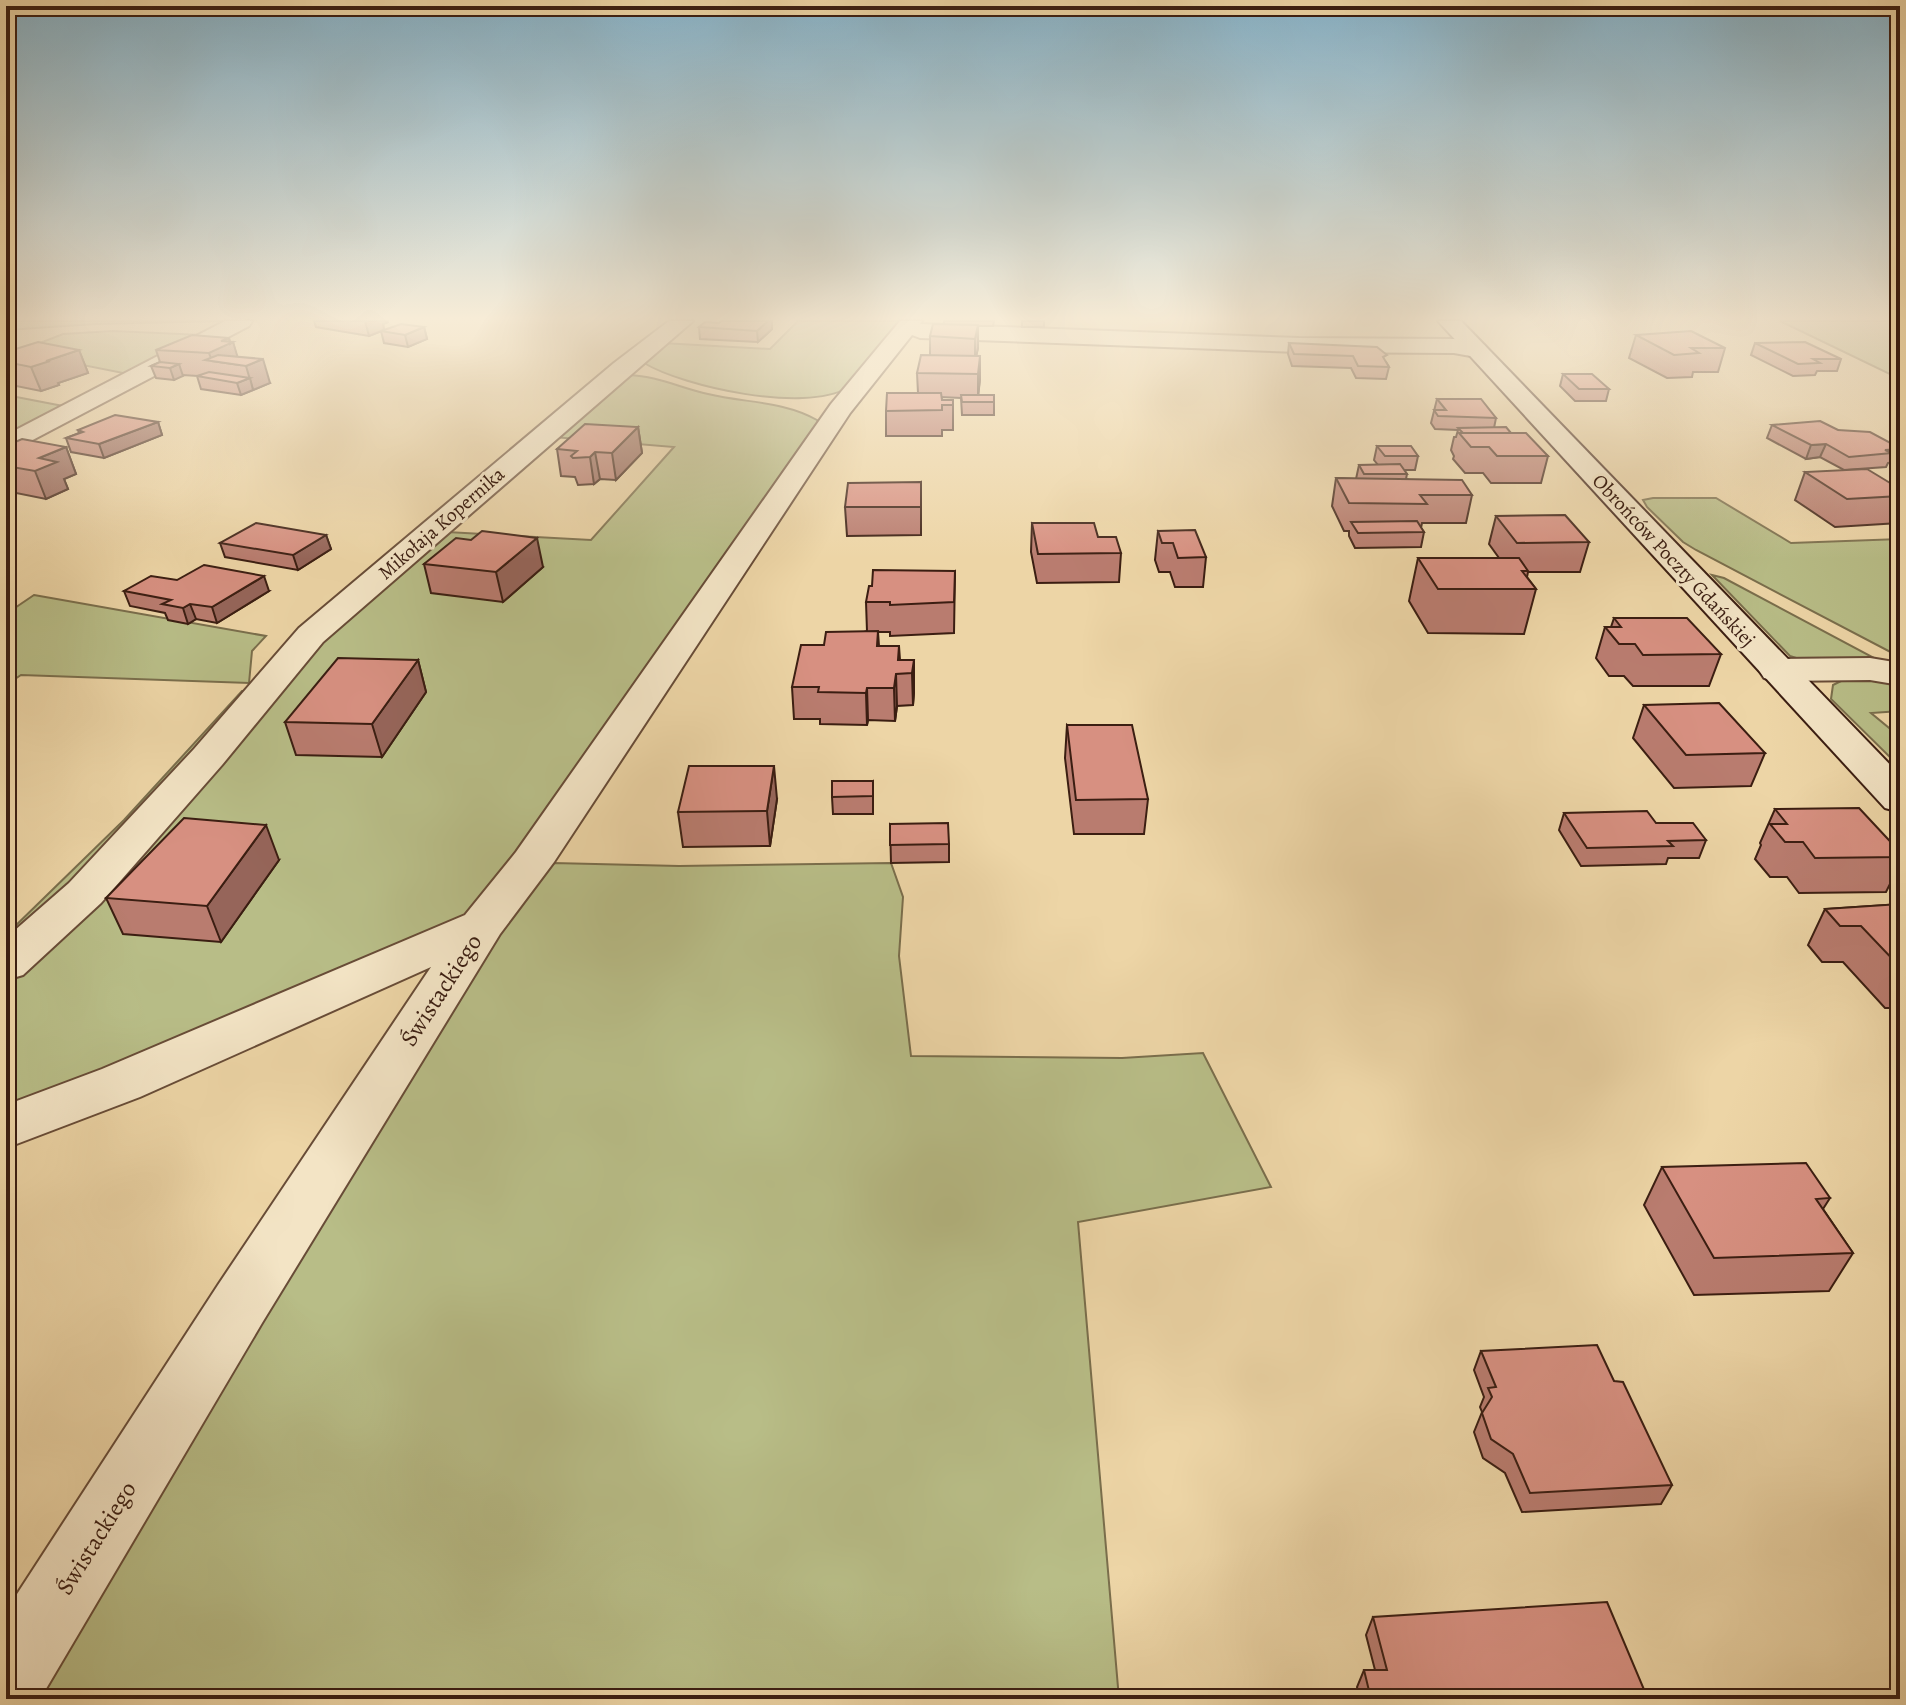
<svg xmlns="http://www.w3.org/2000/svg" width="1906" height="1705" viewBox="0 0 1906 1705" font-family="Alegreya,serif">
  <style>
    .green { fill: #b8bd87; stroke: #7a6e4c; stroke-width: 2 }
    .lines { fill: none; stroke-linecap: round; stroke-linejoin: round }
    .street-casing { stroke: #684c37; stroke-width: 4 }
    .secondary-casing { stroke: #3b1e12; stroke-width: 4 }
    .street { fill: #f3e4c5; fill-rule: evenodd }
    .secondary { fill: #f3e4c5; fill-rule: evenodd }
    .wall { fill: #b97c6f; stroke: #3b1e12; stroke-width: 2 }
    .shaded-wall { fill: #96655a; stroke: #3b1e12; stroke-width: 2 }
    .building { fill: #d79081; stroke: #3b1e12; stroke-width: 2 }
    .labels { text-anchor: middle; stroke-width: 6; stroke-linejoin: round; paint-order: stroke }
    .far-street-label { font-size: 20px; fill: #3b1e12; stroke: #f3e4c5 }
    .street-label { font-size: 24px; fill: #3b1e12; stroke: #f3e4c5 }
  </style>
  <rect width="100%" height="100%" fill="#edd5a6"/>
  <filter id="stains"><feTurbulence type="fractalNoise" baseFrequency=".0025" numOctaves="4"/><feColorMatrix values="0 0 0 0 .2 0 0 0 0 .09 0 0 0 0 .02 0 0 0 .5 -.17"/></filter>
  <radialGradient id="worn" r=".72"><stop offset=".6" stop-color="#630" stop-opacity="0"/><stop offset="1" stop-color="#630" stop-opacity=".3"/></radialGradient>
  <!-- green -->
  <g class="green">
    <polygon points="6,321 226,321 96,324 6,330"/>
    <path d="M798,321H900C888,335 860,381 847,388C804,413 684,387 644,363L662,343L770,349Z"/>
    <polygon points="1780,321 1900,321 1900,379"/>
    <polygon points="113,331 204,335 128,374 17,352 63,334"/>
    <path d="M629,375C657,376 681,388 708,394C745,403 784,401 817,420L821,427L488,895L442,935L6,1118V978L326,635L447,532L591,540L674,447L553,437Z"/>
    <polygon points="6,395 63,406 6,438"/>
    <polygon points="1653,498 1716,498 1791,543 1900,539 1900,657 1696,550 1683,542 1647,507 1643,500"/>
    <polygon points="1712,575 1724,578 1876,659 1815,664 1790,656"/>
    <polygon points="34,595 266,636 252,651 249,683 21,675 6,685 6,614"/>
    <polygon points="1849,677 1900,681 1900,711 1871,713 1900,737 1900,767 1831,699 1833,685"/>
    <polygon points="242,691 253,691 6,954 6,935 124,820"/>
    <polygon points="553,863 679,866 891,863 903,897 899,956 911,1056 1122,1058 1203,1053 1271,1187 1078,1222 1119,1699 19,1699 444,988"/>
  </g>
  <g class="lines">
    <!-- street casing -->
    <g class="street-casing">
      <g id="street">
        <polygon points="225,321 252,321 249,326 6,454 6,435"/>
        <polygon points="669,321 693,321 323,642 222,765 101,903 23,975 6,980 6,938 69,883 194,749 299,628 614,363"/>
        <polygon points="900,321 922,321 920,324 1299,338 1454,339 1484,345 1488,350 1484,355 1476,357 1454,353 1299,352 920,338 912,335 850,413 554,862 500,934 262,1323 40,1699 6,1699 6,1611 218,1285 431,967 140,1097 6,1148 6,1105 102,1069 465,915 516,852 831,404"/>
        <polygon points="1870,658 1900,663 1900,685 1870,680 1777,681 1764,678 1759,670 1764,662 1777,659"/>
      </g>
    </g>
    <!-- secondary casing -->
    <g class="secondary-casing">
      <polygon id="secondary" points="1438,321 1461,321 1900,775 1900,812 1885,808"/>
    </g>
    <!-- street -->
    <use href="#street" class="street"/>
    <!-- secondary -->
    <use href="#secondary" class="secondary"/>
  </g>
  <!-- wall -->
  <g class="wall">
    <polygon points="314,321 388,321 388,322 383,324 384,330 369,336 316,327"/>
    <polygon points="722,321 772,321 772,329 758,342 700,339 699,327 719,323"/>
    <polygon points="944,321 994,321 993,326 978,326 978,348 976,356 980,379 978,395 994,402 994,415 962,415 961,398 941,397 942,400 953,400 953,430 942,430 942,436 886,436 886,411 918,393 917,373 930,355 930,336 944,324"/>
    <rect x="1022" y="321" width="22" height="6"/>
    <polygon points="424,327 427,339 408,347 384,343 381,331"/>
    <polygon points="1636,335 1725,348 1718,372 1693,372 1692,377 1667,378 1629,358"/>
    <polygon points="229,338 230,342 233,342 237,357 270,383 241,395 201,389 197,376 198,376 183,375 174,380 156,378 151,366 160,362 156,350"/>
    <polygon points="1289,343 1386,362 1389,367 1386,379 1356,378 1351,368 1292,366 1288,354"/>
    <polygon points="1755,343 1841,359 1837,371 1817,371 1815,375 1793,376 1751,355"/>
    <polygon points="79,350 88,373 58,383 59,385 41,391 6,384 6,352"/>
    <polygon points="1563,374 1609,389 1606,401 1575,401 1560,386"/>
    <polygon points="1437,399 1496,418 1494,428 1511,433 1548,456 1541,483 1491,483 1483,473 1465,473 1453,459 1454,456 1451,450 1454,437 1456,437 1458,430 1435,429 1431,423"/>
    <polygon points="158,422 162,435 104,458 71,452 66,438 79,433 78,430"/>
    <polygon points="1772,425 1838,430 1900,448 1900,453 1896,462 1888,463 1886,467 1844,470 1820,457 1806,459 1767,438"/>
    <polygon points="638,427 642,453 616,480 600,479 594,484 578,485 575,477 561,476 557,449"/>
    <polygon points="6,446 66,447 76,474 64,479 68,489 46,499 6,491"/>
    <polygon points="1377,446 1418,456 1415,470 1404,470 1407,474 1406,479 1472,495 1466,523 1422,523 1421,528 1424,532 1421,547 1355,548 1349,536 1349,531 1344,531 1332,506 1336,478 1356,479 1359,465 1378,465 1374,460"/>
    <polygon points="1805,472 1900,489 1900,520 1899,523 1835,527 1795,500"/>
    <polygon points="921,482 921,535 847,536 845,507"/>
    <polygon points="1496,516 1589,542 1580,572 1528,572 1527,577 1536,589 1524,634 1428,633 1409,601 1418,558 1499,558 1489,544"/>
    <polygon points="1032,523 1098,537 1121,553 1119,582 1037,583 1031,552"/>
    <polygon points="1158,531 1206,557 1203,587 1175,587 1170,572 1159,572 1155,560"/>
    <polygon points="326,535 331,549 298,570 225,557 220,543"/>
    <polygon points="471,540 543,567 503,602 431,593 424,564"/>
    <polygon points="955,571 954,633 890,636 890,632 878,632 879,646 899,646 900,660 914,660 914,692 913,705 897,706 895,721 868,720 867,725 820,724 820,719 794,719 792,687 824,645 867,631 866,602"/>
    <polygon points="177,580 269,591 217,623 196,619 188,624 168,620 165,613 130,606 124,591"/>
    <polygon points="1614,618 1721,654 1709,686 1633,686 1624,676 1609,676 1596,658 1605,627 1611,627"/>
    <polygon points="418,660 426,692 382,757 296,755 285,722"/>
    <polygon points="1644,705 1765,753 1751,786 1674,788 1633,738"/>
    <polygon points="1067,725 1148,799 1144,834 1074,834 1065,758"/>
    <polygon points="873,781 873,814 833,814 832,797"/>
    <polygon points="777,799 770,846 683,847 678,812"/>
    <polygon points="1775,809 1900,852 1900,864 1886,892 1799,893 1787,877 1770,877 1755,859 1761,845 1760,843"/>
    <polygon points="1564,813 1656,823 1706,840 1699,858 1668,858 1666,864 1581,866 1559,830"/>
    <polygon points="890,824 949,844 949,862 891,863"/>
    <polygon points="279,860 221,942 123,934 106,898"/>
    <polygon points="1900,904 1900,1008 1885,1008 1843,962 1822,962 1808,945 1825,909"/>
    <polygon points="1662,1167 1830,1198 1823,1209 1853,1253 1829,1291 1694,1295 1644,1205"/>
    <polygon points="1481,1351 1614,1381 1672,1485 1661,1504 1522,1512 1505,1473 1483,1458 1474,1432 1482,1412 1480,1407 1484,1397 1474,1370"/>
    <polygon points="1373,1617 1648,1699 1360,1699 1357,1687 1364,1670 1375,1670 1366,1635"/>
  </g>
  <!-- shaded-wall -->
  <g class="shaded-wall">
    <polygon points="365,321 388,321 388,322 383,324 384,330 369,336"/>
    <polygon points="768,321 772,321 772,329 758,342 757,331"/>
    <polygon points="978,325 978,348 975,362 975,339"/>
    <polygon points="424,327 427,339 408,347 405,335"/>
    <polygon points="229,338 230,344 233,342 240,365 212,361 209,353 221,341"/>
    <polygon points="79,350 88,373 58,383 59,385 41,391 31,367 46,361"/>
    <polygon points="980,356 980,379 978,398 978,374"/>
    <polygon points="263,359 270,383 253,390 246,366"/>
    <polygon points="179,364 183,376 174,380 170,368"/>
    <polygon points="250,378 253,390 241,395 237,383"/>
    <polygon points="158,422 162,435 104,458 99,444"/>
    <polygon points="638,427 642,453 616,480 612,453"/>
    <polygon points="1826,444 1820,457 1806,459 1811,445"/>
    <polygon points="66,447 76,474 64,479 68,489 46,499 35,471 39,458"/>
    <polygon points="595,452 600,479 594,484 590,457"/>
    <polygon points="326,535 331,549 298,570 293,555"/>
    <polygon points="537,538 543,567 503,602 496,572"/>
    <polygon points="264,576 269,591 217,623 212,607"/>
    <polygon points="190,604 196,619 188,624 183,608"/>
    <polygon points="418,660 426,692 382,757 372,724"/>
    <polygon points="914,660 914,692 913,705 912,673"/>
    <polygon points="896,674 897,706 895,721 894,688"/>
    <polygon points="867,688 868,720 867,725 866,693"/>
    <polygon points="774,766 777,799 770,846 767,811"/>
    <polygon points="266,825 279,860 221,942 207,906"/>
  </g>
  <!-- building -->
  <g class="building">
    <polygon points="722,321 768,321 757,331 699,327 705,322 719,323"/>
    <polygon points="401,324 424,327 405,335 381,331"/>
    <polygon points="933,324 978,325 975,339 930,336"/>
    <polygon points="1691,331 1725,348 1691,348 1699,353 1674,355 1636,335"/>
    <polygon points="192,335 229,338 221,341 233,342 209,353 156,350"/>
    <polygon points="38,342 79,350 46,361 50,361 31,367 6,362 6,352"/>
    <polygon points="1805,342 1841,359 1813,359 1820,363 1798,364 1755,343"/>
    <polygon points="1289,343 1377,347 1387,355 1383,357 1389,367 1358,366 1353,356 1294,354"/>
    <polygon points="218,355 263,359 246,366 205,360"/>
    <polygon points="921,355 980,356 978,374 917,373"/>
    <polygon points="160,362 179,364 170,368 151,366"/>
    <polygon points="209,372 250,378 237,383 197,376"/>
    <polygon points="1563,374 1592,374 1609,389 1579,389"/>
    <polygon points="887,393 941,393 942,400 953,400 953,405 942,405 942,410 886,411"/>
    <polygon points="961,395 994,395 994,402 962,402"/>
    <polygon points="1437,399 1481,399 1496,418 1438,416 1434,410 1446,410"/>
    <polygon points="115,415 158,422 99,444 66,438 83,432 78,430"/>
    <polygon points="1820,421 1838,430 1870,432 1900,448 1900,449 1885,450 1892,453 1849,457 1826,444 1811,445 1772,425"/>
    <polygon points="585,424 638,427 612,453 595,452 590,457 573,458 571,456 577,451 557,449"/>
    <polygon points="1506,427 1511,433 1463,433 1458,428"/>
    <polygon points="1459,433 1526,433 1548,456 1497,456 1489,447 1471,447"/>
    <polygon points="22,439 66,447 39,458 57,462 35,471 6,466 6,446"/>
    <polygon points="1377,446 1411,446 1418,456 1385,456"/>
    <polygon points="1400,464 1407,474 1364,474 1359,465"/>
    <polygon points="1867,469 1900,489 1900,496 1847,499 1805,472"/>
    <polygon points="1336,478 1462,480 1472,495 1420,495 1427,504 1349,503"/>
    <polygon points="921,482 921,507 845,507 848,483"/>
    <polygon points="1565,515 1589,542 1517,543 1496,516"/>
    <polygon points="1417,521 1424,532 1358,533 1351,522"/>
    <polygon points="256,523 326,535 293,555 220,543"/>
    <polygon points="1032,523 1094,523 1098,537 1116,537 1121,553 1038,554"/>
    <polygon points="1195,530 1206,557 1178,558 1173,543 1162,543 1158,531"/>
    <polygon points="482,531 537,538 496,572 424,564 456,538 471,540"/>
    <polygon points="1418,558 1519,558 1528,571 1522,571 1536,589 1438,589"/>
    <polygon points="204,565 264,576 212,607 190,604 183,608 162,604 171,600 124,591 151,576 177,580"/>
    <polygon points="873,570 955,571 954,602 890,605 890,602 866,602 869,586 872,586"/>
    <polygon points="1614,618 1687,618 1721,654 1643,655 1635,644 1619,644 1605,627 1621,627"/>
    <polygon points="878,631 877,646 899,646 898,660 914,660 912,673 896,674 894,688 867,688 866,693 818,692 819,687 792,687 801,645 824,645 826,632"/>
    <polygon points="338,658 418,660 372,724 285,722"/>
    <polygon points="1719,703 1765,753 1686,755 1644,705"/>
    <polygon points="1067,725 1132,725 1148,799 1076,800"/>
    <polygon points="689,766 774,766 767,811 678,812"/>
    <polygon points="832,781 873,781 873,796 832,797"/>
    <polygon points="1859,808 1900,852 1900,857 1815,858 1803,842 1785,842 1770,824 1787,824 1775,809"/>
    <polygon points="1647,811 1656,823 1693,823 1706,840 1668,841 1673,846 1587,848 1564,813"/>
    <polygon points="184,818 266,825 207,906 106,898"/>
    <polygon points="948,823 949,844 890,845 890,824"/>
    <polygon points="1900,904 1900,967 1861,926 1840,926 1825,909"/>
    <polygon points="1806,1163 1830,1198 1816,1199 1853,1253 1714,1258 1662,1167"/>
    <polygon points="1597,1345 1614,1381 1623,1382 1672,1485 1530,1493 1513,1454 1491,1439 1482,1413 1492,1397 1488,1388 1496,1387 1481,1351"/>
    <polygon points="1607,1602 1648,1699 1371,1699 1364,1670 1387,1670 1373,1617"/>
  </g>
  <!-- sky -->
  <linearGradient id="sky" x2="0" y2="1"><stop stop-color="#88b6ce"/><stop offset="0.57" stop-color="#f7ecd7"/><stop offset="1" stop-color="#f7ecd7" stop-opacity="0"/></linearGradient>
  <rect width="1906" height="559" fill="url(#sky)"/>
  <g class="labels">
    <!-- far-street labels -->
    <g class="far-street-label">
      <text transform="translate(441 523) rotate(-41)" y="7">Mikołaja Kopernika</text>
      <text transform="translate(1674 560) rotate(47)" y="7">Obrońców Poczty Gdańskiej</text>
    </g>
    <!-- street labels -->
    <g class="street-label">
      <text transform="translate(441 990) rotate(-57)" y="8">Świstackiego</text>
      <text transform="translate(96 1538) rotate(-58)" y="8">Świstackiego</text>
    </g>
  </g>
  <!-- margin -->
  <rect width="1906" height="1705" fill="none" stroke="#edd5a6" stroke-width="32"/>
  <rect x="8" y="8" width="1890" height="1689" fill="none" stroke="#3b1e12" stroke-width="4"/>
  <rect x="16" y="16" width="1874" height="1673" fill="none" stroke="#3b1e12" stroke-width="2"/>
  <rect width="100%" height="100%" filter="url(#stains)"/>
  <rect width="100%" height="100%" fill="url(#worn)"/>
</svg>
